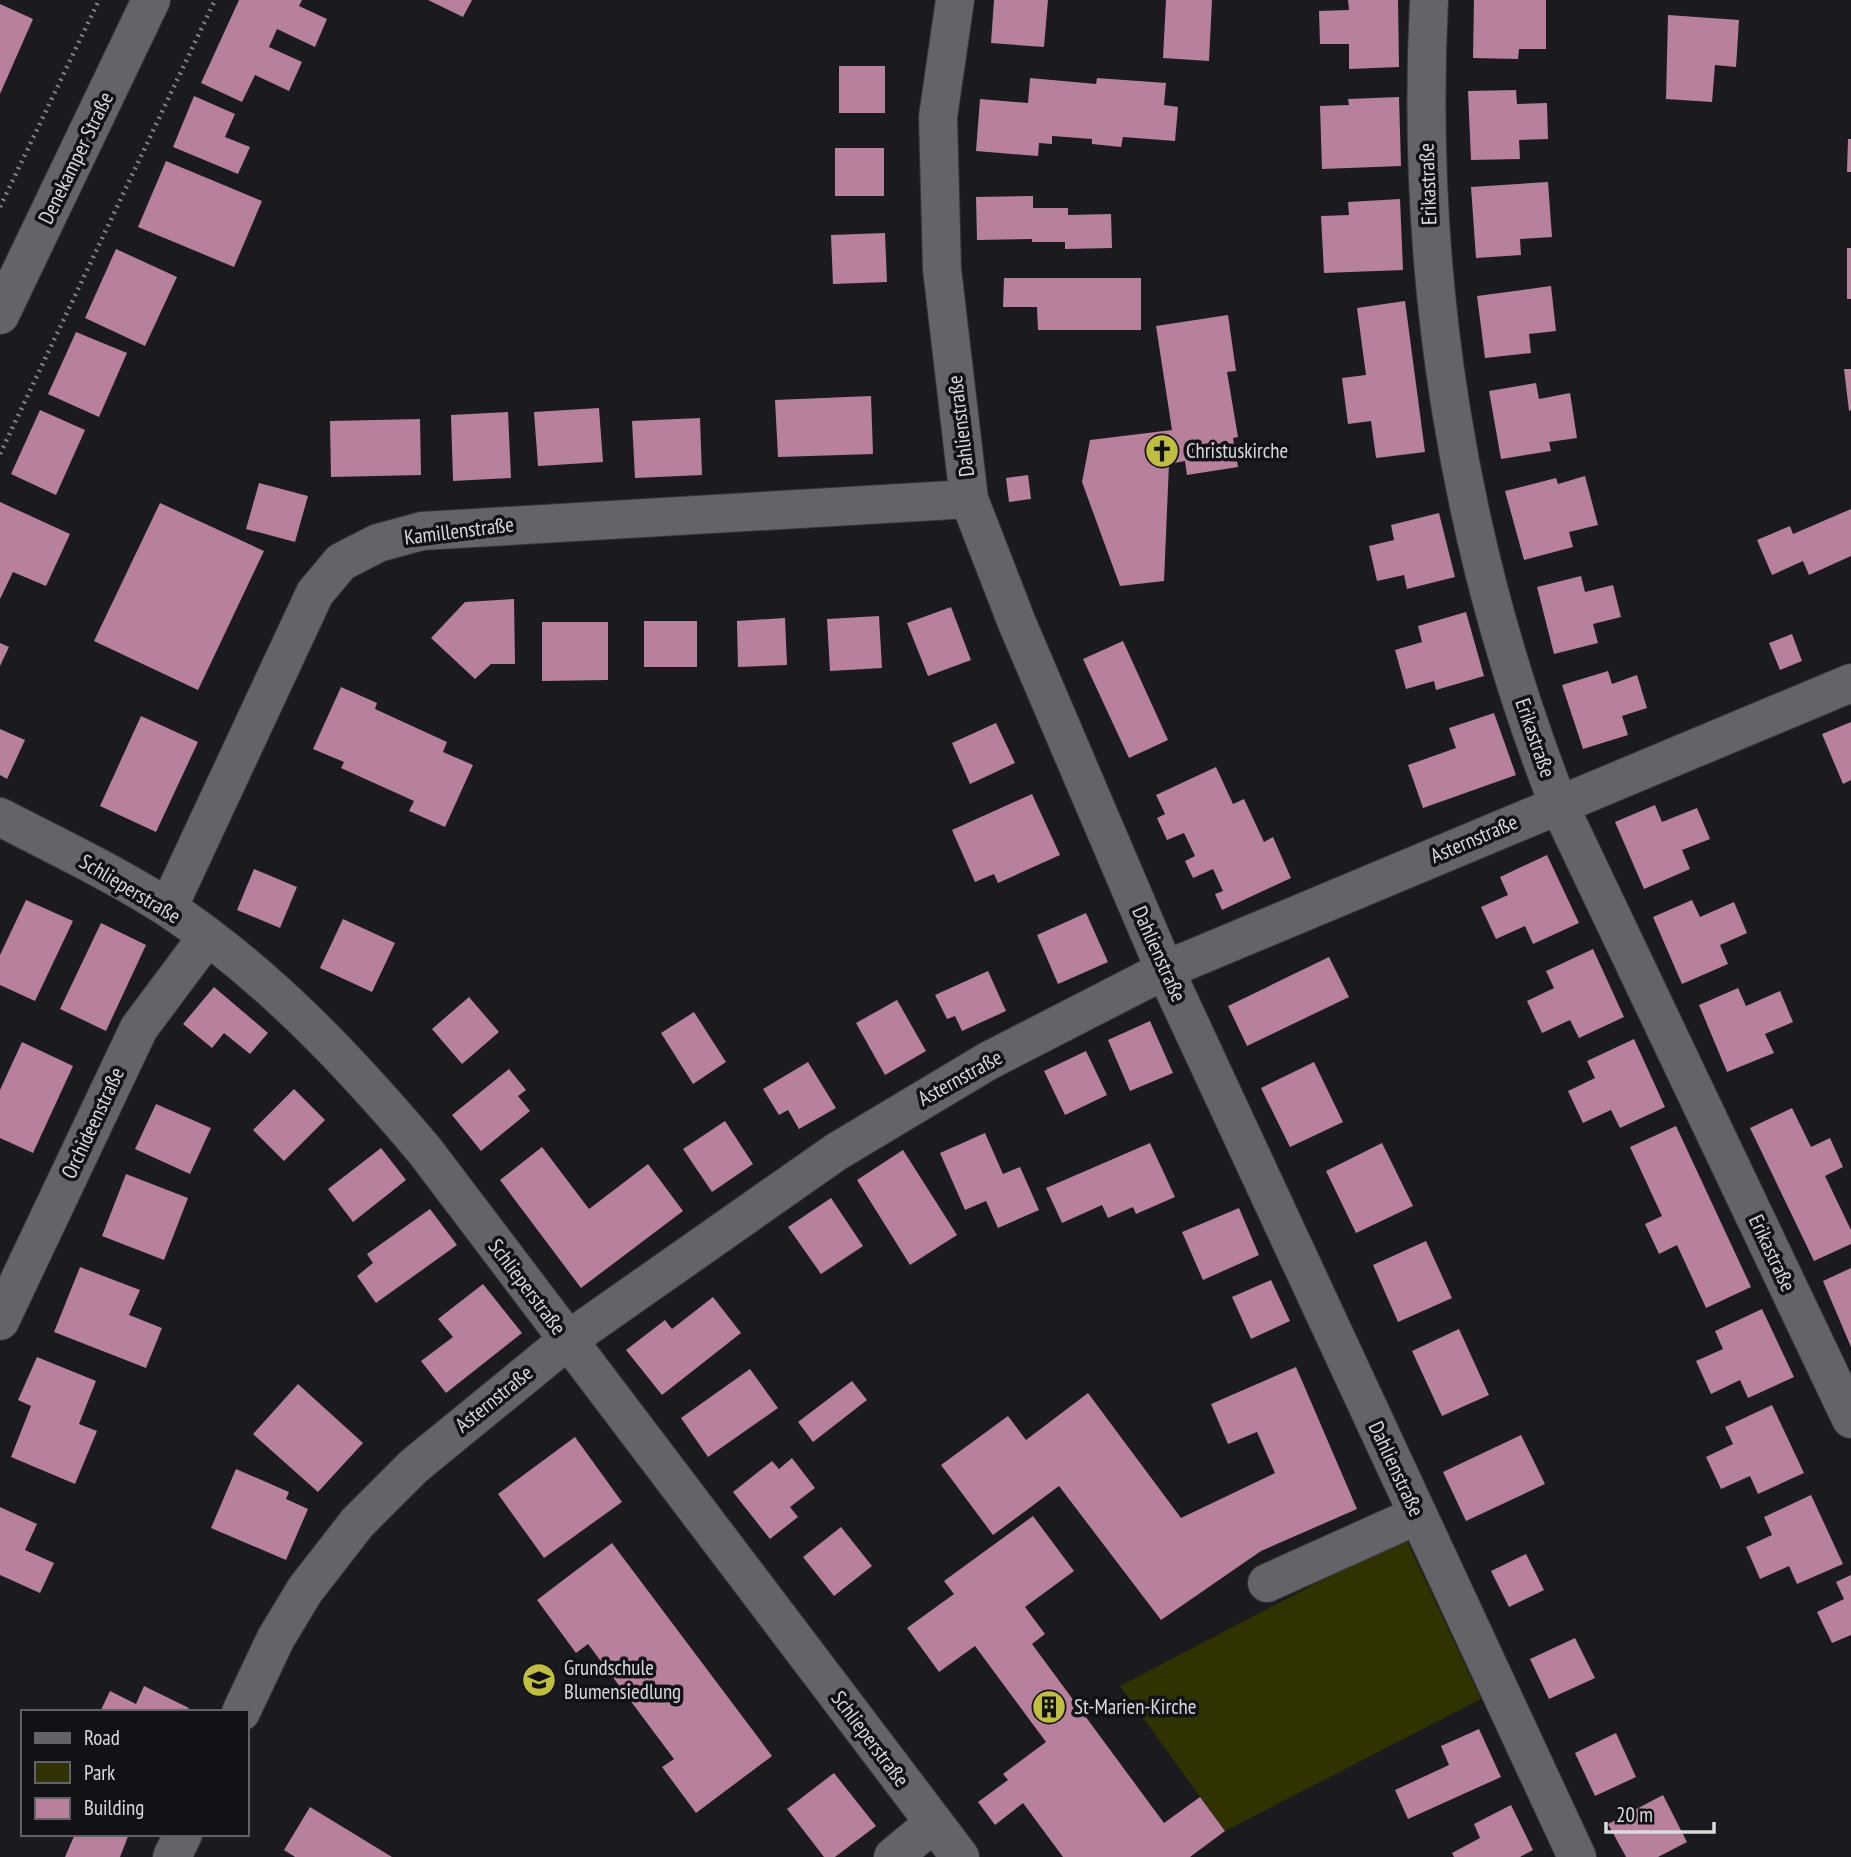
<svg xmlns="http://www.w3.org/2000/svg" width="1851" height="1857" viewBox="0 0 1851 1857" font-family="'PT Sans Narrow',sans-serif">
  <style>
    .green { fill: #303300 }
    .building { fill: #b7809c }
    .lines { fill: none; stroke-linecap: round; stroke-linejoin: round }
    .minor-casing { stroke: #353538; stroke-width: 40 }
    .path { stroke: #838387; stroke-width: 4.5; stroke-dasharray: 2 5; stroke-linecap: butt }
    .minor { stroke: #636368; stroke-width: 38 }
    .labels { text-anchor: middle; stroke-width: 7; stroke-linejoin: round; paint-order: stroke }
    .street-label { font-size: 21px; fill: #dadadd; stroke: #121216 }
    .poi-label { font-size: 21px; fill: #dadadd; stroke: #121216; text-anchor: start }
  </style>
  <rect width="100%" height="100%" fill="#1b1b1f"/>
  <!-- green -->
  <polygon class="green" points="1405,1537 1481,1699 1225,1831 1120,1686"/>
  <!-- building -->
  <g class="building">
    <polygon points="239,0 302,0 299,6 327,19 315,47 277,29 269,47 302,62 289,91 255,75 242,102 201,83"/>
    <polygon points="428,0 472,0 463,17"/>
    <polygon points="994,0 1048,0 1044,47 991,43"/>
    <polygon points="1166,0 1212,0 1209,61 1163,58"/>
    <polygon points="1348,0 1398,0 1399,67 1349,69 1349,44 1320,44 1319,11 1349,10"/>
    <polygon points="1474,0 1546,0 1546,49 1519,49 1518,59 1473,58"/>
    <polygon points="0,4 33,19 0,94"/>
    <polygon points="1668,15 1739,20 1736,67 1715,65 1712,102 1666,99"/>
    <rect x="839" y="66" width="46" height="47"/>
    <polygon points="1030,78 1096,84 1097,78 1166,83 1164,105 1178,107 1175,141 1123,137 1121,147 1092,144 1092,139 1052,136 1052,144 1039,143 1038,156 976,151 980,99 1028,103"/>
    <polygon points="1516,90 1517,104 1547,103 1548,139 1519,140 1520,159 1471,160 1468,91"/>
    <polygon points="194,96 235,114 225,137 250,147 238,174 173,147"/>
    <polygon points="1399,97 1401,166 1322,169 1320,106 1349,105 1348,99"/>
    <polygon points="1848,139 1851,139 1851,172 1847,172"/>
    <rect x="835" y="148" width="49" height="48"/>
    <polygon points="166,161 262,201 234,267 138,227"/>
    <polygon points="1548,182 1552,237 1520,239 1521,255 1476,258 1471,187"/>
    <polygon points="1033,196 1033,208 1068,208 1068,215 1111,214 1112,248 1065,249 1065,242 1032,242 1032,239 977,240 976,197"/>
    <polygon points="1400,199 1403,270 1324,273 1321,216 1349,215 1348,202"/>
    <polygon points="885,233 887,282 833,284 831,235"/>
    <rect x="1847" y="248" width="4" height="51"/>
    <polygon points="116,249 177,277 145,346 85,318"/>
    <polygon points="1004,278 1141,278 1141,330 1038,330 1037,307 1003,307"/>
    <polygon points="1551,286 1556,331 1529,334 1531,353 1485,358 1477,296"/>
    <polygon points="1405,301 1425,452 1376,458 1371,421 1348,424 1342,378 1366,375 1357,308"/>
    <polygon points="1228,315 1236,371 1227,372 1238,437 1233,438 1238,467 1187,475 1185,461 1169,464 1164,581 1120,586 1082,482 1090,440 1172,430 1156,326"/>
    <polygon points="76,332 127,353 99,417 48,394"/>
    <polygon points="1844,369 1851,369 1851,410 1849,411"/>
    <polygon points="1536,383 1539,399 1570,393 1577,438 1549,442 1551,451 1501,459 1489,391"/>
    <polygon points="871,396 873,454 778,457 775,400"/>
    <polygon points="599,408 603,462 538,466 534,412"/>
    <polygon points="40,410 85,430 56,495 11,474"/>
    <polygon points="508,412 511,478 453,481 451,415"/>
    <polygon points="700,418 702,475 635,478 632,421"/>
    <polygon points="420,419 421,475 331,477 330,421"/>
    <polygon points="1028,475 1031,499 1009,502 1006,478"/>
    <polygon points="1585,476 1598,525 1569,532 1573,547 1524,560 1505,491 1556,478 1558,484"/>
    <polygon points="259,483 308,496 295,542 246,529"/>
    <polygon points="0,502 70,534 46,586 13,572 0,599"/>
    <polygon points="160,503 264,551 198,690 94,641"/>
    <polygon points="1851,509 1851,556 1809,575 1803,561 1772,575 1757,540 1790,526 1793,534"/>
    <polygon points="1439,513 1455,577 1407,589 1404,575 1377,581 1369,546 1394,540 1391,525"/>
    <polygon points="1581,576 1585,592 1613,585 1621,617 1593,624 1598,643 1554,654 1537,587"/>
    <polygon points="514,599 515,664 491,664 475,679 431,638 465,602"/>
    <polygon points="951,607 971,660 928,676 907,623"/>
    <polygon points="1466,612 1484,676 1436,690 1434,681 1406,689 1395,650 1422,642 1418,626"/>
    <polygon points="879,616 882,668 830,671 827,619"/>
    <polygon points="785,618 787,665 738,667 737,621"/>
    <rect x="644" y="621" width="53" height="46"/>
    <polygon points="542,622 608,622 608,680 542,681"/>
    <polygon points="1792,634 1802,661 1780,670 1769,643"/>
    <polygon points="1123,641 1168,740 1129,758 1083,659"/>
    <polygon points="0,643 9,647 0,666"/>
    <polygon points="1608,671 1612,684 1637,675 1647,708 1622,716 1628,735 1583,749 1562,685"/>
    <polygon points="341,687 377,703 375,709 447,742 443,752 473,765 445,827 409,811 414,801 341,768 344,762 313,749"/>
    <polygon points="1494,713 1516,775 1423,808 1408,765 1456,748 1449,728"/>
    <polygon points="141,716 198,742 156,832 100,806"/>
    <polygon points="1851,722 1851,780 1843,784 1822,734"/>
    <polygon points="996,723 1015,763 970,784 952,743"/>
    <polygon points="0,729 25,740 7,779 0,775"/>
    <polygon points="1216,767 1233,804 1244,799 1264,842 1273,837 1291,878 1222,910 1215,894 1223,891 1213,869 1193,878 1185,861 1195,856 1184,833 1167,840 1157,818 1165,814 1156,795"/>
    <polygon points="1032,794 1060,855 998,883 994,874 975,882 952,830"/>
    <polygon points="1655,805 1662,822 1697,808 1710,839 1682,850 1690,869 1644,889 1615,822"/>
    <polygon points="1547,855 1579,923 1533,944 1525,926 1496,939 1481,907 1508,895 1500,877"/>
    <polygon points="254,869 297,887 280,928 237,910"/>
    <polygon points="26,900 73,921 35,1001 0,985 0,955"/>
    <polygon points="1692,900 1700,917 1734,902 1747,933 1720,945 1728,964 1682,984 1653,917"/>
    <polygon points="1086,913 1108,962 1058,984 1037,935"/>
    <polygon points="343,919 395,943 372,992 320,968"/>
    <polygon points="101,923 146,945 106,1031 60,1009"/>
    <polygon points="1593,949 1624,1017 1579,1038 1570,1020 1542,1033 1527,1001 1554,988 1546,971"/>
    <polygon points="1329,957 1349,997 1247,1046 1228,1006"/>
    <polygon points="988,971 1006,1011 962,1031 955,1016 947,1019 935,995"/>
    <polygon points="214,987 268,1033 250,1054 224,1033 212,1048 183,1024"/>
    <polygon points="1738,988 1746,1006 1780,991 1793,1022 1765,1034 1774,1053 1727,1072 1699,1005"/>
    <polygon points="469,997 499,1032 462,1064 432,1029"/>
    <polygon points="897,1000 926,1051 885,1075 856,1023"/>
    <polygon points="694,1012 726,1062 693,1084 661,1033"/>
    <polygon points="1150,1021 1173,1073 1130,1091 1108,1040"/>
    <polygon points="1634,1039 1665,1107 1620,1128 1611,1110 1583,1123 1568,1091 1595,1078 1587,1061"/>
    <polygon points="22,1042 73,1066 33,1153 0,1138 0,1090"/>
    <polygon points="1086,1051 1107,1095 1065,1115 1044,1071"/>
    <polygon points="808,1062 836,1108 799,1129 788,1110 779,1115 763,1089"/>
    <polygon points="1314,1062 1343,1122 1290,1147 1261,1088"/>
    <polygon points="509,1069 526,1090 518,1096 530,1111 481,1151 452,1115"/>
    <polygon points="294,1089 325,1120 284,1161 253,1130"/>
    <polygon points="156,1104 211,1128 190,1174 135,1149"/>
    <polygon points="1792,1108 1811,1147 1830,1138 1843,1167 1825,1176 1851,1230 1851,1244 1814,1261 1750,1128"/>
    <polygon points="725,1121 753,1164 712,1192 683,1149"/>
    <polygon points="1676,1126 1751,1287 1706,1308 1677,1245 1659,1254 1645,1224 1662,1216 1630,1147"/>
    <polygon points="985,1133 1003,1174 1020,1167 1039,1210 998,1228 986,1201 965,1210 940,1153"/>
    <polygon points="1150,1143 1175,1197 1136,1214 1133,1207 1108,1218 1102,1205 1062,1223 1046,1188"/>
    <polygon points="1382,1143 1413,1206 1356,1233 1326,1171"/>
    <polygon points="542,1147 589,1209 648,1164 683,1211 581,1288 500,1180"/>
    <polygon points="381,1148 406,1180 353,1222 328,1189"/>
    <polygon points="903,1150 957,1235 910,1265 857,1180"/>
    <polygon points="126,1174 188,1198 164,1260 102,1236"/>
    <polygon points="831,1198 863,1246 821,1274 788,1227"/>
    <polygon points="1239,1208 1259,1255 1203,1280 1182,1232"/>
    <polygon points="430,1209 457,1245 376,1303 357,1276 373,1263 367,1254"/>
    <polygon points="1426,1241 1452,1298 1398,1322 1373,1265"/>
    <polygon points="80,1267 140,1290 129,1315 162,1328 146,1368 54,1332"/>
    <polygon points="1851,1268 1851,1347 1823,1281"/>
    <polygon points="1271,1280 1290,1321 1251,1339 1232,1297"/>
    <polygon points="483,1284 522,1333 446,1393 421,1361 453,1337 438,1319"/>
    <polygon points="713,1297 741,1333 662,1395 626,1350 665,1320 672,1329"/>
    <polygon points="1762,1309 1794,1377 1748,1398 1740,1380 1711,1394 1696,1361 1723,1349 1715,1331"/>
    <polygon points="1459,1329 1489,1395 1442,1416 1412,1351"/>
    <polygon points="37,1357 96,1381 79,1424 97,1431 75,1484 11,1457 31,1406 18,1400"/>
    <polygon points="1296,1367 1357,1509 1261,1551 1161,1620 1059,1486 993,1535 941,1465 1008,1416 1026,1440 1088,1393 1181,1518 1275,1473 1257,1432 1228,1444 1211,1404"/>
    <polygon points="750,1369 778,1408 708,1457 681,1418"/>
    <polygon points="852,1381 867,1400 813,1442 798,1422"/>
    <polygon points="298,1384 363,1443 318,1492 253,1434"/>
    <polygon points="1772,1405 1804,1473 1758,1494 1750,1476 1721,1489 1706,1457 1733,1444 1725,1427"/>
    <polygon points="1521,1435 1545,1484 1466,1521 1443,1472"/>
    <polygon points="575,1437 622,1502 544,1558 498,1494"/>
    <polygon points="792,1458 815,1488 790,1507 798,1517 770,1539 733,1492 772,1461 779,1469"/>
    <polygon points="236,1469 289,1492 286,1499 308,1509 286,1560 211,1528"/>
    <polygon points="1811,1495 1843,1564 1797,1584 1789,1566 1760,1579 1746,1547 1772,1535 1764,1517"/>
    <polygon points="0,1507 37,1524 25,1550 54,1563 40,1593 0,1575"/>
    <polygon points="1033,1516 1074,1571 1025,1607 1045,1634 1032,1644 1164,1823 1200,1797 1225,1831 1190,1857 1063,1857 1023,1803 995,1825 978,1802 1008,1780 1003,1774 1046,1742 975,1646 939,1672 907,1628 954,1594 944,1581"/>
    <polygon points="841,1527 872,1566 834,1596 803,1557"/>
    <polygon points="612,1543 772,1756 696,1813 662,1767 674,1759 588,1644 576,1653 537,1600"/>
    <polygon points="1526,1554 1544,1590 1509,1607 1491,1571"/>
    <polygon points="1851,1575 1851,1635 1832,1643 1817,1612 1844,1599 1836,1582"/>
    <polygon points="1575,1638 1595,1678 1549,1699 1530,1659"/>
    <polygon points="144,1686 189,1708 187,1712 100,1712 110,1691 136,1704"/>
    <polygon points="1479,1729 1501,1777 1408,1819 1395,1790 1449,1765 1441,1746"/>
    <polygon points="1616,1733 1636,1777 1595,1796 1575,1753"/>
    <polygon points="834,1773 876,1826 835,1857 824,1857 787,1809"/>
    <polygon points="1663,1795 1687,1842 1658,1857 1626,1857 1608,1824"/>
    <polygon points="1511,1805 1533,1850 1520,1857 1454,1857 1452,1853 1480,1838 1474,1824"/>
    <polygon points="310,1807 392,1857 295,1857 284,1850"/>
    <polygon points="75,1834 129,1834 120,1857 65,1857"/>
  </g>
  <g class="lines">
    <!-- minor casing -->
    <g class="minor-casing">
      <g id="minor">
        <polyline points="955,0 938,117 942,269 969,499 1017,623 1165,970 1577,1857"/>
        <path d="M1429,0C1415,274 1458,547 1558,803L1851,1419"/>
        <polyline points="0,315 151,0"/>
        <path d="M0,817C56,846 115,874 168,908C267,974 349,1061 425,1151L960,1857"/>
        <polyline points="168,908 315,593 341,562 378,543 422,531 969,499"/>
        <polyline points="0,1321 139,1028 207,937"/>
        <polyline points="1267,1583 1418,1515"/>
        <polyline points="241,1712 276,1638 305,1590 357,1523 414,1466 568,1340 836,1152 988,1061 1165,970 1851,683"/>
        <polyline points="172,1857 183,1834"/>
        <polyline points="893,1857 934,1823"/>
      </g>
    </g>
    <!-- path -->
    <g class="path">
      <polyline points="0,207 99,0"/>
      <polyline points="0,454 215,0"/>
    </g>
    <!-- minor -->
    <use href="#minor" class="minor"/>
  </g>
  <!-- icons -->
  <defs>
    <g id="church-disc" transform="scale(1.75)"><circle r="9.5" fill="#bfbe41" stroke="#121216"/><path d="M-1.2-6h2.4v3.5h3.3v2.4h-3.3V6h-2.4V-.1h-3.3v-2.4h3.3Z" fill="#111"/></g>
    <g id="school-disc" transform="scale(1.75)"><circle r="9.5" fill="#bfbe41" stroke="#121216"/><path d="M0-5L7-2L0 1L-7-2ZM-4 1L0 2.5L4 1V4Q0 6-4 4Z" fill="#111"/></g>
    <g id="building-disc" transform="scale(1.75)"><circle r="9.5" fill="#bfbe41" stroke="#121216"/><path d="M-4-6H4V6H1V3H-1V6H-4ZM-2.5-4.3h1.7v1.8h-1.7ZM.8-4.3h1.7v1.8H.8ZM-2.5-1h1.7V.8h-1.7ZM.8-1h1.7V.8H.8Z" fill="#111"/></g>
  </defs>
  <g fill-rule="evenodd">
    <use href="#church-disc" x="1162" y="451"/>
    <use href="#school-disc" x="539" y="1680"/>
    <use href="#building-disc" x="1049" y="1707"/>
  </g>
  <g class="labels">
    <!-- street labels -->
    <g class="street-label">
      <text transform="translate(76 158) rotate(-64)" y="7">Denekamper Straße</text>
      <text transform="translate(1428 184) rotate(-92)" y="7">Erikastraße</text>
      <text transform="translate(961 426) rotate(-97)" y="7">Dahlienstraße</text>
      <text transform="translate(459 531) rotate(-7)" y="7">Kamillenstraße</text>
      <text transform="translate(1535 738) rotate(71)" y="7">Erikastraße</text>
      <text transform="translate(1474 839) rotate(-23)" y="7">Asternstraße</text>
      <text transform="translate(130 889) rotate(31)" y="7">Schlieperstraße</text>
      <text transform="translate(1159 954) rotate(66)" y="7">Dahlienstraße</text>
      <text transform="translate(960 1078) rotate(-29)" y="7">Asternstraße</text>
      <text transform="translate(93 1123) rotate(-65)" y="7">Orchideenstraße</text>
      <text transform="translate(1772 1253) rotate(65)" y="7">Erikastraße</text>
      <text transform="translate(527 1287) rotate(53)" y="7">Schlieperstraße</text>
      <text transform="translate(494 1399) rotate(-39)" y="7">Asternstraße</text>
      <text transform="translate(1396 1469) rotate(65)" y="7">Dahlienstraße</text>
      <text transform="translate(870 1739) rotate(53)" y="7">Schlieperstraße</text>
    </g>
    <!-- poi labels -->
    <g class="poi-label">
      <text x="1186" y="458">Christuskirche</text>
      <text x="564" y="1675">Grundschule<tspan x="564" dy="24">Blumensiedlung</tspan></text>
      <text x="1074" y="1714">St-Marien-Kirche</text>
    </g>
  </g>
  <!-- legend -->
  <rect x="21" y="1710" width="228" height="126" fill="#121216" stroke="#626266" stroke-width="2"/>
  <rect x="35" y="1733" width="35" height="10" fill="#636368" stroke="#626266" stroke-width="2"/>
  <text x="84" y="1745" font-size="21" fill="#dadadd">Road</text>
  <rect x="35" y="1762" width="35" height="21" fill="#303300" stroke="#626266" stroke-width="2"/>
  <text x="84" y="1780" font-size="21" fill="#dadadd">Park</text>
  <rect x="35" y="1798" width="35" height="21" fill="#b7809c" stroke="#626266" stroke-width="2"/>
  <text x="84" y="1815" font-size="21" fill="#dadadd">Building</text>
  <!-- scale -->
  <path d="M1606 1822v10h108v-10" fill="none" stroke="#dadadd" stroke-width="3.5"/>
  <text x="1616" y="1822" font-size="21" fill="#dadadd" stroke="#121216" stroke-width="5" paint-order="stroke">20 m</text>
</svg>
